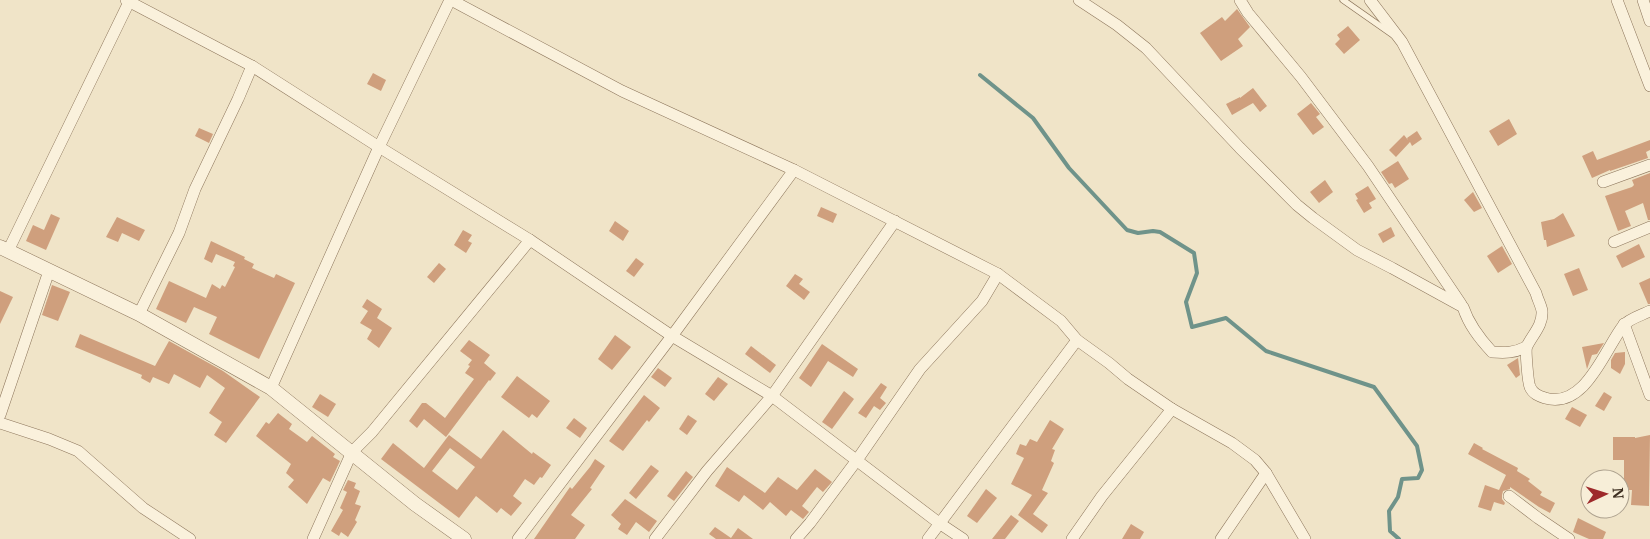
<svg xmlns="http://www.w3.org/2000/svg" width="1650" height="539" viewBox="0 0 1650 539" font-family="Merriweather,serif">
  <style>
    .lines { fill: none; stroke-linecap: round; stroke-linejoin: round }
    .stream { stroke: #6f938a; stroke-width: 4 }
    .building { fill: #cf9f7d; fill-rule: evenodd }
    .service-casing { stroke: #8d765c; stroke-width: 7 }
    .minor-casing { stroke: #8d765c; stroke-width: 12 }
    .tertiary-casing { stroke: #8d765c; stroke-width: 15 }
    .service { stroke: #faf1dc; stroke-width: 5.5 }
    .minor { stroke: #faf1dc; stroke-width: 11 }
    .tertiary { stroke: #faf1dc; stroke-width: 14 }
  </style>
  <rect width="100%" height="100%" fill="#f0e4c8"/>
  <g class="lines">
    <!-- stream -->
    <polyline class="stream" points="980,75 1033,118 1069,168 1127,230 1138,233 1153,231 1160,232 1194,253 1197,273 1186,302 1192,327 1226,318 1266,351 1374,387 1417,446 1422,470 1418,478 1402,479 1398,497 1389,511 1390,531 1399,539"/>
  </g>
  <!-- building -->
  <g class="building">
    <polygon points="1237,9 1250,27 1238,39 1243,46 1221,61 1200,33 1222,17 1225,21"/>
    <polygon points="1348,26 1360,40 1344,54 1335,44 1340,39 1337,35"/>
    <polygon points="373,73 386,80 381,91 367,84"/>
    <polygon points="1253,88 1267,106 1260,112 1253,103 1232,115 1226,104 1240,97 1240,98"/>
    <polygon points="1311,103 1320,114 1316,117 1324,127 1313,135 1297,114"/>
    <polygon points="1509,119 1517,134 1498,146 1489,131"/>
    <polygon points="199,128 213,134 209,143 195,136"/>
    <polygon points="1417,131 1422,139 1412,146 1410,142 1396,157 1389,150 1404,135 1408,140 1407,138"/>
    <polygon points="1650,140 1650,150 1646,152 1648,158 1610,171 1610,170 1592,178 1582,156 1593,151 1597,160"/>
    <polygon points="1398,161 1409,179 1395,188 1392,183 1389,184 1381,172"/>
    <polygon points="1650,173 1650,220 1648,220 1643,203 1625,211 1631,226 1618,231 1605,196 1632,187 1634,185 1632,180"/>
    <polygon points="1325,180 1333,192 1319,203 1310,192"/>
    <polygon points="1368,186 1376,199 1369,203 1372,208 1364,213 1356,200 1358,199 1355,194"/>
    <polygon points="1473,192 1482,208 1474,212 1464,200"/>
    <polygon points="821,207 837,214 833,223 817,216"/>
    <polygon points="1563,213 1575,236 1547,247 1546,240 1544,240 1541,222 1554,219"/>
    <polygon points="51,214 60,218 46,250 26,241 33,225 44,230"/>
    <polygon points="117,217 145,230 139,241 122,233 118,242 106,237"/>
    <polygon points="615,221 629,231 623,241 609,231"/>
    <polygon points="1391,227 1395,236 1383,243 1378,234"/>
    <polygon points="463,230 472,235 468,241 472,243 466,253 454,245"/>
    <polygon points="211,241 245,257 244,259 254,264 252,268 274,278 276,274 295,283 259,359 209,334 217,317 194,307 186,323 156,309 169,281 206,298 212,284 220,289 222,285 225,287 235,267 233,266 235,262 216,254 212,263 204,259"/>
    <polygon points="1639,244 1645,257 1622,268 1616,256"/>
    <polygon points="1502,246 1512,264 1498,273 1487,256"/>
    <polygon points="636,258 644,264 634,277 626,271"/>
    <polygon points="439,263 446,269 434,283 427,277"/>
    <polygon points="1579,268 1588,290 1573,296 1564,274"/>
    <polygon points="795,274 803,279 799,284 810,292 804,300 786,286"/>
    <polygon points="1650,278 1650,304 1648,304 1639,283"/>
    <polygon points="52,285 70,292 58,321 42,315"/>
    <polygon points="0,291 13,297 0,324"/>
    <polygon points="367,299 382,309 377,318 392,328 379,348 367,339 372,330 360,323 368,311 362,307"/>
    <polygon points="80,334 155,366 169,341 223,371 260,397 226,443 214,435 222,422 209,413 225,388 207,375 200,388 174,374 169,384 153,377 150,383 141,378 142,375 75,347"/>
    <polygon points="615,335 631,347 612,370 598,359"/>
    <polygon points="469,340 490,355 484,363 496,373 490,381 489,380 446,437 424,419 417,428 409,421 422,403 426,403 445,418 474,379 465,373 470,366 468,365 472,360 460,351"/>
    <polygon points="1604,343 1597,354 1592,355 1587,369 1582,347"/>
    <polygon points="822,344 858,369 853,377 828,361 811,387 799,378"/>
    <polygon points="751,346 776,365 770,373 745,354"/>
    <polygon points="1625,352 1625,364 1620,374 1611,368 1611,360 1615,353"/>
    <polygon points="1518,358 1520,375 1516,378 1507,365"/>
    <polygon points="658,368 672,378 665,387 651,377"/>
    <polygon points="517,376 550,401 537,418 532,414 529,418 501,397"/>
    <polygon points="718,377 728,384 714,401 705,394"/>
    <polygon points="881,383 887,387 880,398 886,403 880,410 874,406 866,418 858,413"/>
    <polygon points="844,391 854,399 832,429 822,422"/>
    <polygon points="1604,392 1612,397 1604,411 1595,406"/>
    <polygon points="320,394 336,404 328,417 312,407"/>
    <polygon points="644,395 660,408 649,422 647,420 623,451 609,441"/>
    <polygon points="1572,407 1587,415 1580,427 1565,419"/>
    <polygon points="278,413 292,424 289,429 307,442 312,436 335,454 333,457 340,461 330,482 323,478 307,504 288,487 294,480 286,473 291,464 256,436 266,422 269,424"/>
    <polygon points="688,415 697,421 687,435 679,429"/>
    <polygon points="574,418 587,428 580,438 566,428"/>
    <polygon points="1050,420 1064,429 1052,449 1055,450 1051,461 1054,463 1042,490 1048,493 1033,514 1048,525 1042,533 1018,515 1032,495 1011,484 1024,458 1016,454 1020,444 1026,446 1030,439 1037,442"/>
    <path d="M503,430L532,454L533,452L551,465L542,478L540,477L534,485L525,479L513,496L522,503L511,516L501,508L497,513L476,496L459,518L381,459L393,443L424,468L449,435L481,459ZM450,448L475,467L457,490L432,471Z"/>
    <polygon points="1650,435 1649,506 1631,505 1632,490 1624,490 1624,460 1613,460 1613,437 1635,437 1635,438"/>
    <polygon points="1474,443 1483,448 1482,449 1518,468 1517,471 1530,479 1528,481 1542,492 1540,495 1555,503 1550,513 1539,507 1510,487 1510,489 1503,491 1502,495 1502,499 1505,503 1504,505 1494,502 1491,511 1478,507 1485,485 1499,490 1506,475 1468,454"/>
    <polygon points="595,459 605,466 590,488 592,489 571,515 585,525 575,539 534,539 570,487 572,489 590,467"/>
    <polygon points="651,465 659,471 636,499 629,493"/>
    <polygon points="727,467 765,493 778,477 797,490 815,469 832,482 823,492 817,487 802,506 809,512 803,519 791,510 786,516 770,502 763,510 744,495 739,502 715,486"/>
    <polygon points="686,471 693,477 674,501 667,496"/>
    <polygon points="348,480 356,483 354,488 360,491 355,504 361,506 355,520 357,522 348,537 341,532 339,536 331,531 343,510 340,508 347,492 343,490"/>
    <polygon points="986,489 997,498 977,523 967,516"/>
    <polygon points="625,499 657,521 649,532 636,522 627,535 618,529 621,524 611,515"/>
    <polygon points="1011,515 1019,521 1005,539 992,539"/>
    <polygon points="1578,518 1606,532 1603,539 1589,539 1573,532"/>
    <polygon points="1131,524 1144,532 1140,539 1122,539"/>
    <polygon points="715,527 731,538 738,528 753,539 716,539 709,534"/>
  </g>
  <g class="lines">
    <!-- service casing -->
    <g class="service-casing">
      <polyline id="service" points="1343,0 1393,35"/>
    </g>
    <!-- minor casing -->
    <g class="minor-casing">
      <g id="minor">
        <polyline points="126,0 252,66 379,147 530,240 672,336 772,396 939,523 963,539"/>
        <polyline points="451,0 622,91 794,170 998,274 1061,321 1077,340 1109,363 1128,379 1172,409 1232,443 1255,460 1266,473 1305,539"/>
        <path d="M1079,0L1117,25L1146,48L1240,148L1297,205L1313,218L1357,250L1392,268L1463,307C1469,325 1479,338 1492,352C1505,353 1514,353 1526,347"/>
        <polyline points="1240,0 1248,13 1301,77 1368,166 1461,304"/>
        <path d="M1370,0L1402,42L1536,293C1537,298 1541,305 1542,311C1543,325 1533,334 1527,346C1525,350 1528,382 1530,387C1533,394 1539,396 1545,398C1585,410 1605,349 1623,326C1628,319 1642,315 1650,311"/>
        <polyline points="1617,0 1650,86"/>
        <polyline points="1643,0 1650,21"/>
        <polyline points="1603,182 1650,165"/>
        <polyline points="1614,242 1650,227"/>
        <polyline points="8,251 130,0"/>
        <polyline points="139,314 179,233 195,189 238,99 252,66"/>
        <polyline points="1624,324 1650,395"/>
        <polyline points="271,388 379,147 450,0"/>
        <polyline points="0,415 49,271"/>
        <polyline points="0,423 49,439 78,451 143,508 190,539"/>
        <polyline points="1509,496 1538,518 1569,539"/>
        <polyline points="313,539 352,452 372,432 530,240"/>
        <polyline points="518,539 672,336 794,170"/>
        <polyline points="655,539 707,471 772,396 895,221"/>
        <polyline points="796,539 810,523 857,460 920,369 982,301 998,274"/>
        <polyline points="928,539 1077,340"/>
        <polyline points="1072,539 1102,496 1172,409"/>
        <polyline points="1221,539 1266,473"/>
      </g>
    </g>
    <!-- tertiary casing -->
    <g class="tertiary-casing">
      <polyline id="tertiary" points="0,247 139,314 271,388 415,504 464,539"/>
    </g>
    <!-- service -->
    <use href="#service" class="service"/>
    <!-- minor -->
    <use href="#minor" class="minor"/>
    <!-- tertiary -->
    <use href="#tertiary" class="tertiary"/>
  </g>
  <!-- north arrow -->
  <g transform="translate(1605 494) rotate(86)"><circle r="24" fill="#f7eed8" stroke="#ada18e"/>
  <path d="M0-4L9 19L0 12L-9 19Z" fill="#9e2a2b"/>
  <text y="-8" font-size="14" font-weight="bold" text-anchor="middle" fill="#3d2e20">N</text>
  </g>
</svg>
